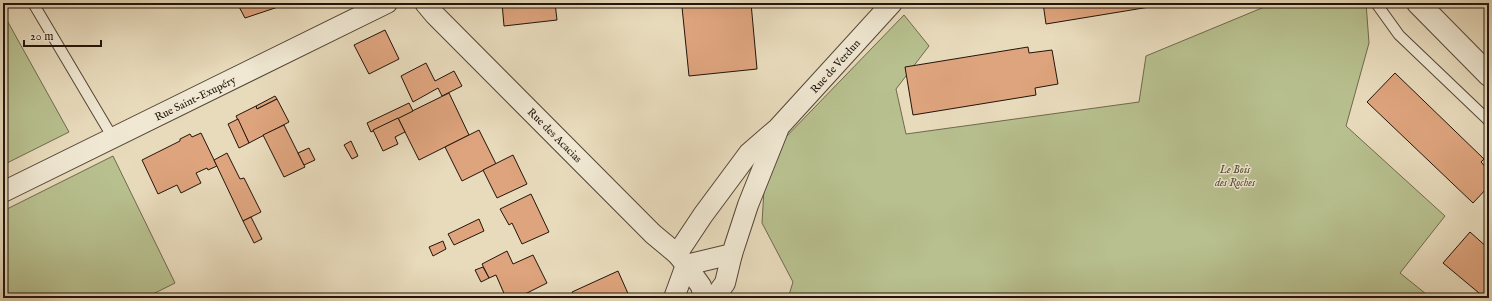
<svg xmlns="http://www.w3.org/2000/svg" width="1492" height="301" viewBox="0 0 1492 301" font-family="'IM FELL English',serif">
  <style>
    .green { fill: #b8c08f; stroke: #6e6a4d }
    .building { fill: #dea47d; stroke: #23140b }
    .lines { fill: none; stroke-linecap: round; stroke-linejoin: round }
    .service-casing { stroke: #544637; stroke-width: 12 }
    .minor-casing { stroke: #544637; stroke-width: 22 }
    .tertiary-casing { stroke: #544637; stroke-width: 24 }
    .service { stroke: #f0e8d3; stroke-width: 10 }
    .minor { stroke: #f0e8d3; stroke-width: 20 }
    .tertiary { stroke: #f0e8d3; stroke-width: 22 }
    .labels { text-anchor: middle; stroke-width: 3; stroke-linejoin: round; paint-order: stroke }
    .street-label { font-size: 11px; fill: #23140b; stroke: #f0e8d3 }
    .park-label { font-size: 11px; font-style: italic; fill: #575039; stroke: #f0e8d3 }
  </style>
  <rect width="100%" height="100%" fill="#e8dbbc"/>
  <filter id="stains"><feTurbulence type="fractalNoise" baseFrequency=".005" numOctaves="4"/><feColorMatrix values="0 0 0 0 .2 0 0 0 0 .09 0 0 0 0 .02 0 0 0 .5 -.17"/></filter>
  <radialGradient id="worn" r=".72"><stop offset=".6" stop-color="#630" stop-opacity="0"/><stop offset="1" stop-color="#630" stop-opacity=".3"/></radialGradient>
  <!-- green -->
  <g class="green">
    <polygon points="1274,3 1366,3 1369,43 1346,126 1445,216 1400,273 1431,298 788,298 793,282 762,223 765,172 782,141 904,15 929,46 896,89 906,134 1139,102 1146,56"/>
    <polygon points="4,15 69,132 3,165 3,16"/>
    <polygon points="113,156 175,283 145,298 3,298 3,211"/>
  </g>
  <!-- building -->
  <g class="building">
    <polygon points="237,3 290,3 245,18"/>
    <polygon points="502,3 555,3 557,20 504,26"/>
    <polygon points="725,3 751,3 757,69 689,76 682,7"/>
    <polygon points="1043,3 1174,3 1046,24"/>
    <polygon points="385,30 399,59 369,74 354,45"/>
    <polygon points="1028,47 1029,53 1052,50 1058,84 1035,88 1036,95 913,115 905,67"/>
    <polygon points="426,63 435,81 454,71 462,86 442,96 438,88 413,102 401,76"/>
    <polygon points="1395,73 1484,159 1481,162 1489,171 1489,186 1473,203 1367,102"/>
    <polygon points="449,93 469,135 419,160 398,118"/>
    <polygon points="275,96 277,99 257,109 256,106"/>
    <polygon points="277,99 289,122 249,143 236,116 256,106 257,109"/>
    <polygon points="409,103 413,111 371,132 367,123"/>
    <polygon points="398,118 405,132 395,137 398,144 383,151 373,130"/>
    <polygon points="238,119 249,143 239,148 228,124"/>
    <polygon points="284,125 305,167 284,177 263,135"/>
    <polygon points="479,130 496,164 462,181 445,147"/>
    <polygon points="201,133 217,166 208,170 207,168 196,173 201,183 181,193 177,185 158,194 142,160 180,141 180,139 190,134 192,137"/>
    <polygon points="351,141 358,156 352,159 344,145"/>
    <polygon points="309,148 315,160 304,165 298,153"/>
    <polygon points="227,153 240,179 244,178 261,212 243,221 214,160"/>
    <polygon points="513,155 527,184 497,198 483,170"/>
    <polygon points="531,194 549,232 522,244 512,223 509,225 500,209"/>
    <polygon points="251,217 262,239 254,243 243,221"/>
    <polygon points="479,219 484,231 454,245 448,234"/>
    <polygon points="1470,232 1489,249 1489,298 1485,298 1443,263"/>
    <polygon points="443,241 446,249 433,256 429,247"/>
    <polygon points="507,251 513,264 533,255 547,283 517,298 506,298 496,275 489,278 482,264"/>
    <polygon points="483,267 489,278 481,282 475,270"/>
    <polygon points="618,271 630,298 575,298 572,292"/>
  </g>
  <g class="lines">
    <!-- service casing -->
    <g class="service-casing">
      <g id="service">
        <polyline points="33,3 113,138"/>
        <polyline points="1376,3 1399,35 1489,121"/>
      </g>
    </g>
    <!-- minor casing -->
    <g class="minor-casing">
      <g id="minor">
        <polyline points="425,3 435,15 653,234 677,254 686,265 701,286 704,298"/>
        <polyline points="3,192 387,3"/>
        <polyline points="677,254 703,215 749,153 778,128 892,3"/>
        <polyline points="686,265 732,254 748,205 778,130"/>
        <polyline points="674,298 686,265"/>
        <polyline points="714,298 725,283 732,254"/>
      </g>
    </g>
    <!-- tertiary casing -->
    <g class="tertiary-casing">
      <polyline id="tertiary" points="1418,3 1489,75"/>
    </g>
    <!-- service -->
    <use href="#service" class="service"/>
    <!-- minor -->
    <use href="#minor" class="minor"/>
    <!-- tertiary -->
    <use href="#tertiary" class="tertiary"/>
  </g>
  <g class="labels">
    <!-- street labels -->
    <g class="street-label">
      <text transform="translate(835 66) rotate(-48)" y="4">Rue de Verdun</text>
      <text transform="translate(195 98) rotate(-26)" y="4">Rue Saint-Exupéry</text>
      <text transform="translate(555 135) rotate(45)" y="4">Rue des Acacias</text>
    </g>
    <!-- park labels -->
    <g class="park-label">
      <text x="1235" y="173">Le Bois<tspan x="1235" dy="13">des Roches</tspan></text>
    </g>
  </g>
  <!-- margin -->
  <rect width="1492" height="301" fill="none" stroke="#e8dbbc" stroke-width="16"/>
  <rect x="4" y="4" width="1484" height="293" fill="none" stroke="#23140b" stroke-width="2"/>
  <rect x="8" y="8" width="1476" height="285" fill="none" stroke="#23140b"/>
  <!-- scale -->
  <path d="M24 40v6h77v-6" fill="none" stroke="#23140b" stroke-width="2"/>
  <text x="30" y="40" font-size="12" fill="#23140b" stroke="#f0e8d3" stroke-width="3" paint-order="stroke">20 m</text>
  <rect width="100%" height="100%" filter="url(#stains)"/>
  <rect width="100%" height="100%" fill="url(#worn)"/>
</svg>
